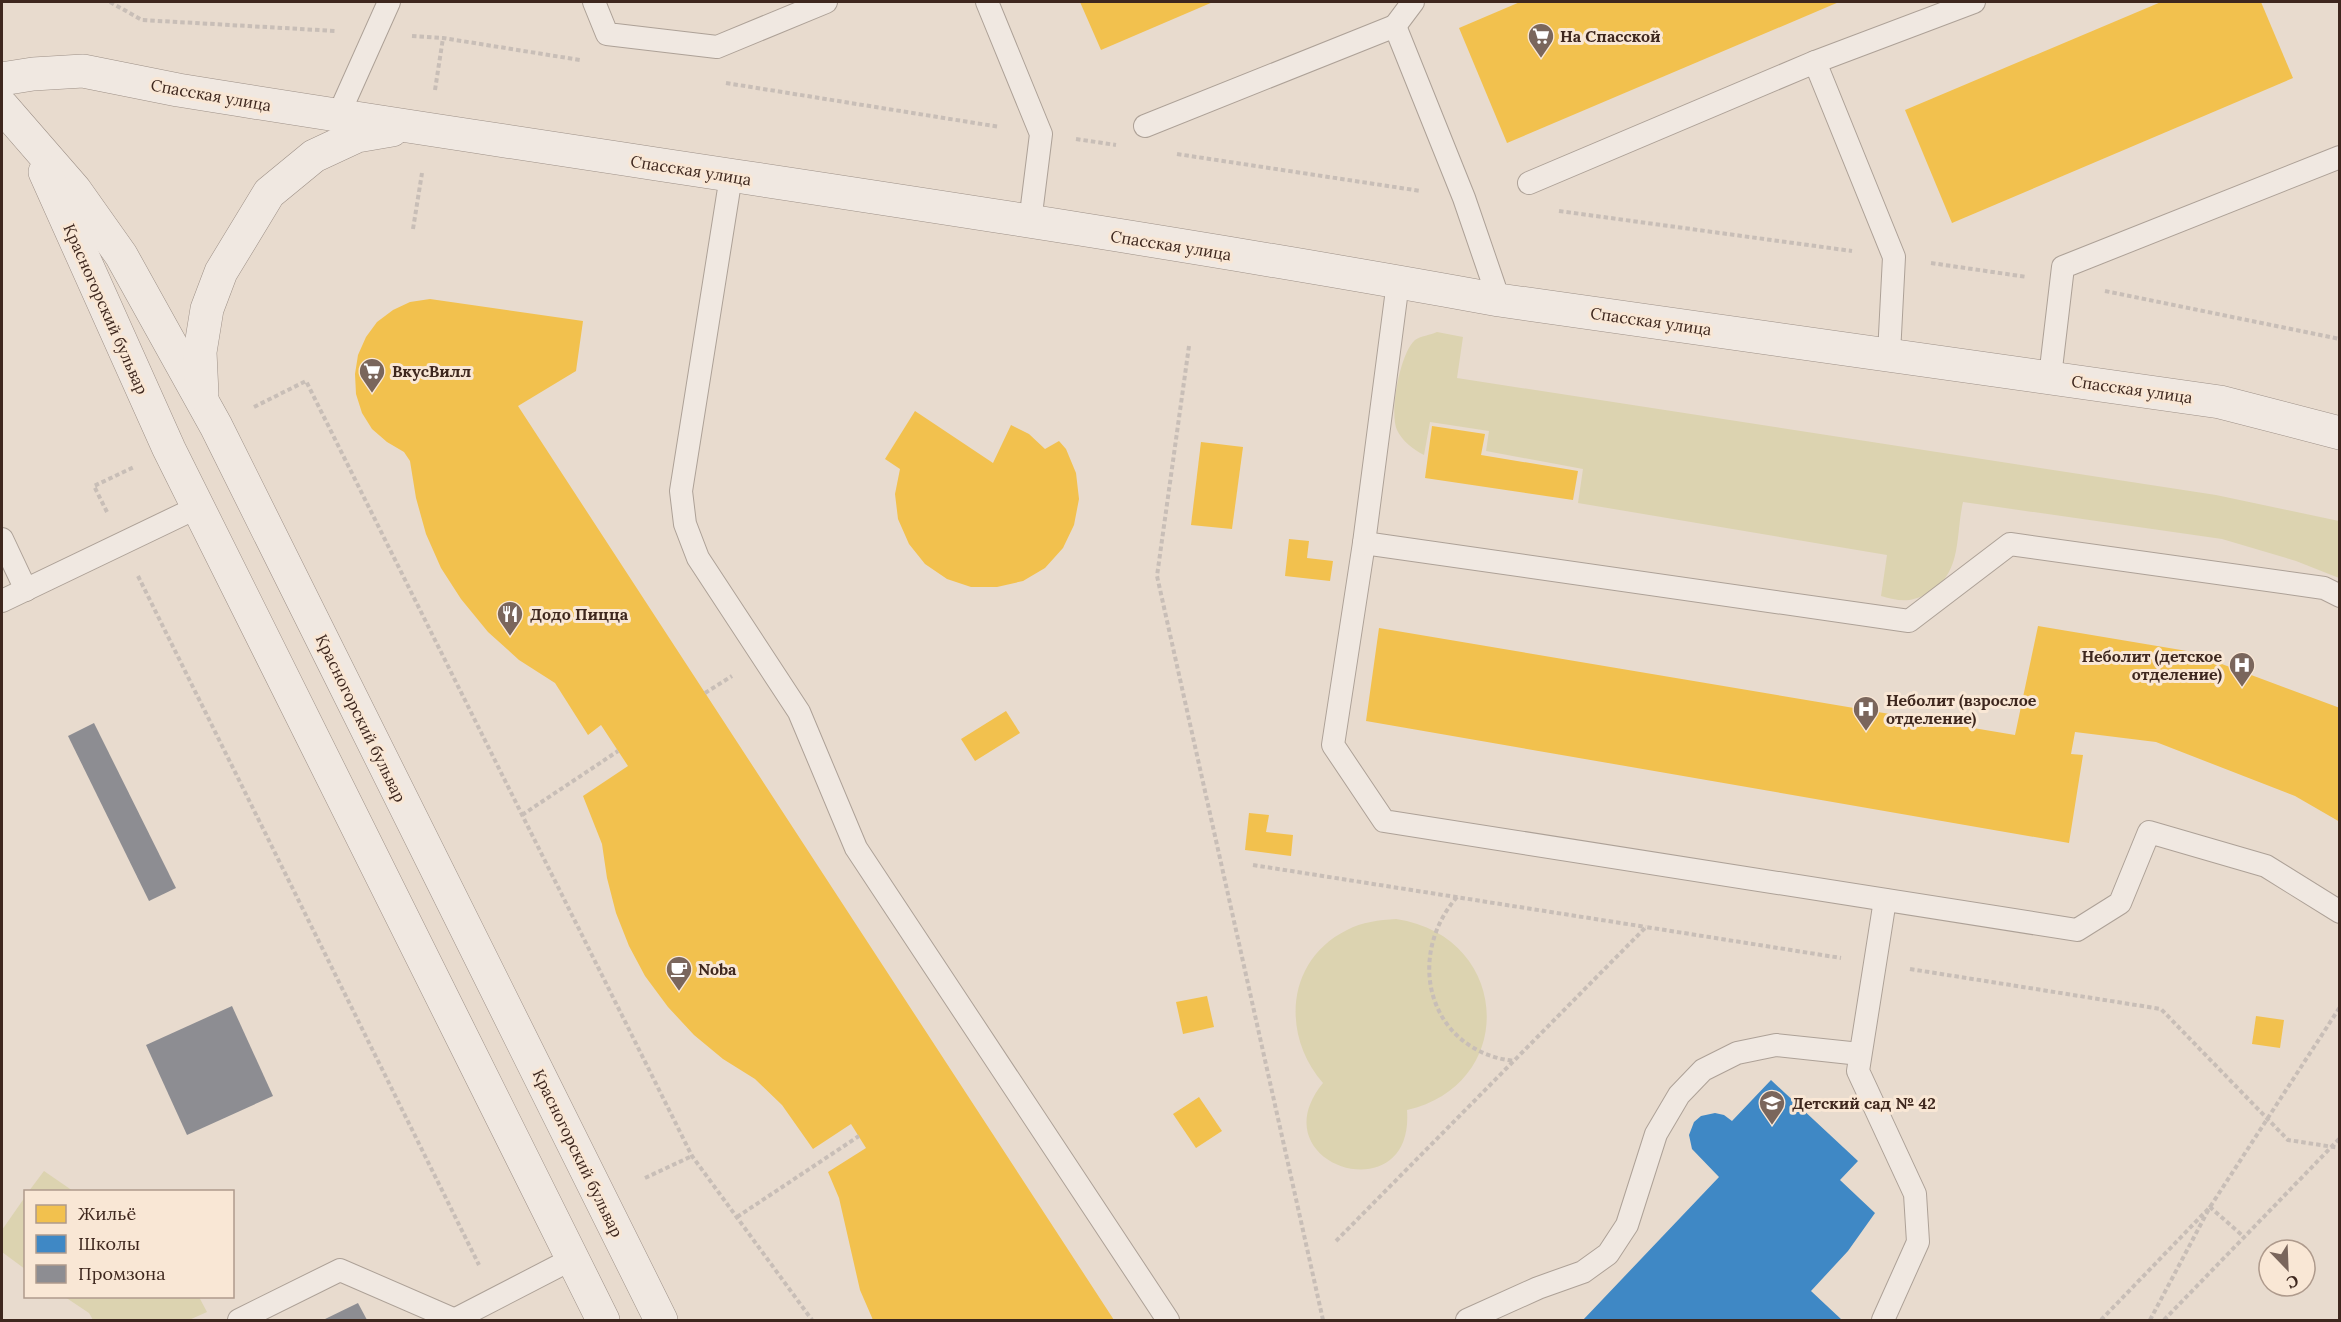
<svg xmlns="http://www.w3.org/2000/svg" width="2341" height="1322" viewBox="0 0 2341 1322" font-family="Lora,serif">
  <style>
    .green { fill: #dcd3b0 }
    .homes { fill: #f2c14e }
    .schools { fill: #3f88c5 }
    .industry { fill: #8d8d92 }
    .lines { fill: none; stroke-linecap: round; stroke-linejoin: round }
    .lane-casing { stroke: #ada197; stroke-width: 24 }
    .secondary-casing { stroke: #9d9087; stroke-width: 34 }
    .path { stroke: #c8beb7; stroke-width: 4; stroke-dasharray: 4.5 3; stroke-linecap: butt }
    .lane { stroke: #f0e8e1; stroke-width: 22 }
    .secondary { stroke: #f0e8e1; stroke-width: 33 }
    .labels { text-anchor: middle; stroke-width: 6; stroke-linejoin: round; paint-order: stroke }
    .poi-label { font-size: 16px; font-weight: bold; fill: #3e271e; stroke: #f9e7d5; text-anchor: start }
    .street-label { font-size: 16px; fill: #3e271e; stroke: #f9e7d5 }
  </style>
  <rect width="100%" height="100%" fill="#e8dbce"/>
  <!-- green -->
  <g class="green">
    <path d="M1437,332L1463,337L1457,378L2216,495L2339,521V578L2296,561L2222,539L1963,502C1955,537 1963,575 1926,594C1910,603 1898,601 1881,596L1887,555L1578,503L1583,469L1486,451L1489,431L1430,422L1424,455C1414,450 1402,441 1397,430C1389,413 1400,353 1415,340C1420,336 1431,335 1437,332Z"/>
    <path d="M1396,919C1511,936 1519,1084 1407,1110C1415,1215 1256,1165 1323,1083C1281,1035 1286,960 1347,930C1362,922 1379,920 1396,919Z"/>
    <polygon points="44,1171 73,1191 29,1191"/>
    <polygon points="25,1197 25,1269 2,1252 2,1230"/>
    <polygon points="65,1297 199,1297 207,1312 189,1320 93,1320 89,1313"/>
  </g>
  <!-- homes -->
  <g class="homes">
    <polygon points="1080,2 1213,2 1101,50"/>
    <polygon points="1520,2 1839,2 1507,143 1459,28"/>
    <polygon points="2161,2 2261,2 2293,78 1952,223 1905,110"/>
    <polygon points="430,299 583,321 576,371 518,406 1114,1320 873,1320 860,1290 839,1198 828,1172 866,1148 851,1124 813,1149 782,1105 755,1079 723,1059 694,1035 668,1007 645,976 629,946 616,913 607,878 602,844 583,796 628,766 601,725 588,735 555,683 519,660 488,632 461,599 441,568 426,534 416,498 410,461 404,452 387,442 372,429 362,413 356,394 355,374 358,355 366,337 377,322 393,310 410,302"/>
    <polygon points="915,411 993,463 1011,425 1029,434 1045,449 1059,441 1066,449 1076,473 1079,499 1074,525 1063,548 1045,568 1023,581 997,587 971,587 947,579 925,564 909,544 898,519 895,494 900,469 885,459"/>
    <polygon points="1432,426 1485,434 1481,455 1578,471 1573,500 1425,478"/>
    <polygon points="1201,442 1243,447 1232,529 1191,525"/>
    <polygon points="1289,539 1309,541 1307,558 1333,561 1330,581 1285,576"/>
    <polygon points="2038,626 2187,651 2340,708 2340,822 2295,796 2156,742 2075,732 2071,754 2083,755 2069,843 1366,721 1379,628 2015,735"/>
    <polygon points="1006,711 1020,733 975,761 961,739"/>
    <polygon points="1249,813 1269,815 1266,832 1293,835 1291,856 1245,850"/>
    <polygon points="1207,996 1214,1027 1183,1034 1176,1002"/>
    <polygon points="2256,1016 2284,1020 2280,1048 2252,1044"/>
    <polygon points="1199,1097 1222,1131 1196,1148 1173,1114"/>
  </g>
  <!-- schools -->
  <polygon class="schools" points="1771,1080 1858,1161 1840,1180 1875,1213 1848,1251 1811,1291 1842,1320 1583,1320 1719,1177 1692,1149 1689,1135 1694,1122 1701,1116 1715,1113 1724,1115 1732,1121"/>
  <!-- industry -->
  <g class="industry">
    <polygon points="94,723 176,888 149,901 68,736"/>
    <polygon points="232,1006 273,1096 187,1135 146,1045"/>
    <polygon points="358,1303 367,1320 323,1320"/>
  </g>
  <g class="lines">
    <!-- lane casing -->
    <g class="lane-casing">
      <g id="lane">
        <polyline points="594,2 607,34 717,47 826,2"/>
        <polyline points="987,2 1041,134 1030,222"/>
        <polyline points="1395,26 1413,2"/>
        <polyline points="1815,62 1974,2"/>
        <polyline points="338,116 389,2"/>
        <polyline points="1145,126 1395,26 1464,198 1499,300"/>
        <polyline points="731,176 681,491 685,524 698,558 799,712 856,848 1168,1320"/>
        <polyline points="1529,183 1815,62 1894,257 1889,354"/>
        <polyline points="1398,282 1364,543 1333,745 1384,821 2077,930 2120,903 2149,832 2266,866 2340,912"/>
        <polyline points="2050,377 2063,267 2340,157"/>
        <polyline points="2,539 26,590"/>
        <polyline points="1364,543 1909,621 2010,544 2324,588 2340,596"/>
        <polyline points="2,601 198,507"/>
        <polyline points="239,1320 340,1270 453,1319"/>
        <polyline points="454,1320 572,1259"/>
        <polyline points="1467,1320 1538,1288 1583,1272 1608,1254 1627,1225 1656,1134 1679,1095 1703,1070 1737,1053 1776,1045 1860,1054"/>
        <polyline points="1883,1320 1918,1242 1915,1194 1858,1071 1885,900"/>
      </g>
    </g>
    <!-- secondary casing -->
    <g class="secondary-casing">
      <g id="secondary">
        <path d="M2,79L33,74L83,71L178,90C618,161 1060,220 1499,300L2220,402L2340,433"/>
        <polyline points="2,106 75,190 121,255 216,426 661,1320"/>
        <polyline points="45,172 169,449 603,1320"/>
        <polyline points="202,394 200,352 207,309 221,272 269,193 314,156 357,136 392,130"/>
      </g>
    </g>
    <!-- path -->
    <g class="path">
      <polyline points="110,2 142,20 336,31"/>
      <polyline points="412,36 443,38 580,60"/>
      <polyline points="726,83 1000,127"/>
      <polyline points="435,90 443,38"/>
      <polyline points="1076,139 1116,145"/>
      <polyline points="1177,154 1421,191"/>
      <polyline points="1559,211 1852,251"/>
      <polyline points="413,229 422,173"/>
      <polyline points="1931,263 2027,277"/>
      <polyline points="2105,291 2340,339"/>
      <polyline points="1189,346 1157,576 1323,1320"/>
      <polyline points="254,407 306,381 692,1156 812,1320"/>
      <polyline points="107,512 94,486 134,467"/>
      <polyline points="138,576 479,1265"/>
      <polyline points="705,693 732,676"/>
      <polyline points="522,815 618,751"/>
      <polyline points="1253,865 1646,927"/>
      <path d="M1457,897C1404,958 1429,1051 1514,1061"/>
      <polyline points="1910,969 2161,1009 2288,1140 2340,1148"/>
      <polyline points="645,1178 692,1156"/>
      <polyline points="737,1217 859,1136"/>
      <polyline points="1336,1241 1646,927 1841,958"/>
      <polyline points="2101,1320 2210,1207 2340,1007"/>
      <polyline points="2150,1320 2210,1207 2244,1237"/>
      <polyline points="2164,1320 2340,1138"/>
    </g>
    <!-- lane -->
    <use href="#lane" class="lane"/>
    <!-- secondary -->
    <use href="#secondary" class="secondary"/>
  </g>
  <!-- icons -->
  <defs>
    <g id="supermarket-pin" transform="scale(1.35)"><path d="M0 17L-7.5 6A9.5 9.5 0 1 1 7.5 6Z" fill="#7a665c" stroke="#f9e7d5"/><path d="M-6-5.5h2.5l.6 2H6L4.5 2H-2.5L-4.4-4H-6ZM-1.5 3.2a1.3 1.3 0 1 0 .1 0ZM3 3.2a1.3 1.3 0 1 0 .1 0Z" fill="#fff"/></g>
    <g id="restaurant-pin" transform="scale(1.35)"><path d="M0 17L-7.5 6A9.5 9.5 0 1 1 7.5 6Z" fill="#7a665c" stroke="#f9e7d5"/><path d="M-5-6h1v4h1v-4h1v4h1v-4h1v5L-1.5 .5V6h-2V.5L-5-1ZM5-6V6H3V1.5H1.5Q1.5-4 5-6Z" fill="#fff"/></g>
    <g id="hospital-pin" transform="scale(1.35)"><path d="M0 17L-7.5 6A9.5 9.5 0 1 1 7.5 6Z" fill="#7a665c" stroke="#f9e7d5"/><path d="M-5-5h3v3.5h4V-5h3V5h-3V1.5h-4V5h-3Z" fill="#fff"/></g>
    <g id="cafe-pin" transform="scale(1.35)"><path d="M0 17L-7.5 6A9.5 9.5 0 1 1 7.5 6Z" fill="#7a665c" stroke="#f9e7d5"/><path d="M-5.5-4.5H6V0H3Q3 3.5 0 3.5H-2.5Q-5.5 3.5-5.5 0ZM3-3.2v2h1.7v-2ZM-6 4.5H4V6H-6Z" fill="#fff"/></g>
    <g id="school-pin" transform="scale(1.35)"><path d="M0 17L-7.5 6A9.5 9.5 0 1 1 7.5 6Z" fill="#7a665c" stroke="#f9e7d5"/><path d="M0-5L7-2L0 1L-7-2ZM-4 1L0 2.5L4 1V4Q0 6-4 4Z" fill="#fff"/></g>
  </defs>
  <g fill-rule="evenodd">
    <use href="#supermarket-pin" x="1541" y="36"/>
    <use href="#supermarket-pin" x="372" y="371"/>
    <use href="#restaurant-pin" x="510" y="614"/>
    <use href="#hospital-pin" x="2242" y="665"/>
    <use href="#hospital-pin" x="1866" y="709"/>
    <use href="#cafe-pin" x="679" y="969"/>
    <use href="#school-pin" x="1772" y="1103"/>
  </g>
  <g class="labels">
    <!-- poi labels -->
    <g class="poi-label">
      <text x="1560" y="42">На Спасской</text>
      <text x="392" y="377">ВкусВилл</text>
      <text x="530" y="620">Додо Пицца</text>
      <text x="2222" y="662" text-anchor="end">Неболит (детское<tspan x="2222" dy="18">отделение)</tspan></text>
      <text x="1886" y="706">Неболит (взрослое<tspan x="1886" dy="18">отделение)</tspan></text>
      <text x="698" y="975">Noba</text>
      <text x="1792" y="1109">Детский сад № 42</text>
    </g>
    <!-- street labels -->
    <g class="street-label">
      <text transform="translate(211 95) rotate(10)" y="6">Спасская улица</text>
      <text transform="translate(691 170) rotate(9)" y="6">Спасская улица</text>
      <text transform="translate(1171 245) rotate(9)" y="6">Спасская улица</text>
      <text transform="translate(106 309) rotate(66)" y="6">Красногорский бульвар</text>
      <text transform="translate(1651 321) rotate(8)" y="6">Спасская улица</text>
      <text transform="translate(2132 389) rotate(8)" y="6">Спасская улица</text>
      <text transform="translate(361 718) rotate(64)" y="6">Красногорский бульвар</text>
      <text transform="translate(578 1153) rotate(64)" y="6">Красногорский бульвар</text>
    </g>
  </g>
  <!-- border -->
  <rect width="2341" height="1322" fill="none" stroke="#3e271e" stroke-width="6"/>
  <!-- legend -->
  <rect x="24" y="1190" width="210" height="108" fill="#f9e7d5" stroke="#ae9a8c" stroke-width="1.5"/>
  <rect x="36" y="1205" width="30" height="18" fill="#f2c14e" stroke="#ae9a8c" stroke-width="1.5"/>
  <text x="78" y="1220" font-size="18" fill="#3e271e">Жильё</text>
  <rect x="36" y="1235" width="30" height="18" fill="#3f88c5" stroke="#ae9a8c" stroke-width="1.5"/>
  <text x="78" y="1250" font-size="18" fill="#3e271e">Школы</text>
  <rect x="36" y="1265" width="30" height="18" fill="#8d8d92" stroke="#ae9a8c" stroke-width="1.5"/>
  <text x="78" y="1280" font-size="18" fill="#3e271e">Промзона</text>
  <!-- north arrow -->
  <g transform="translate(2287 1268) rotate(157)"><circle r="28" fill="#f9e7d5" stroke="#ae9a8c" stroke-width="1.5"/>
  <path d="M0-4.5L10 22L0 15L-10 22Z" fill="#7a665c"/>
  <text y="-9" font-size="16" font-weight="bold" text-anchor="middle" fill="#3e271e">С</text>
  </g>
</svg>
